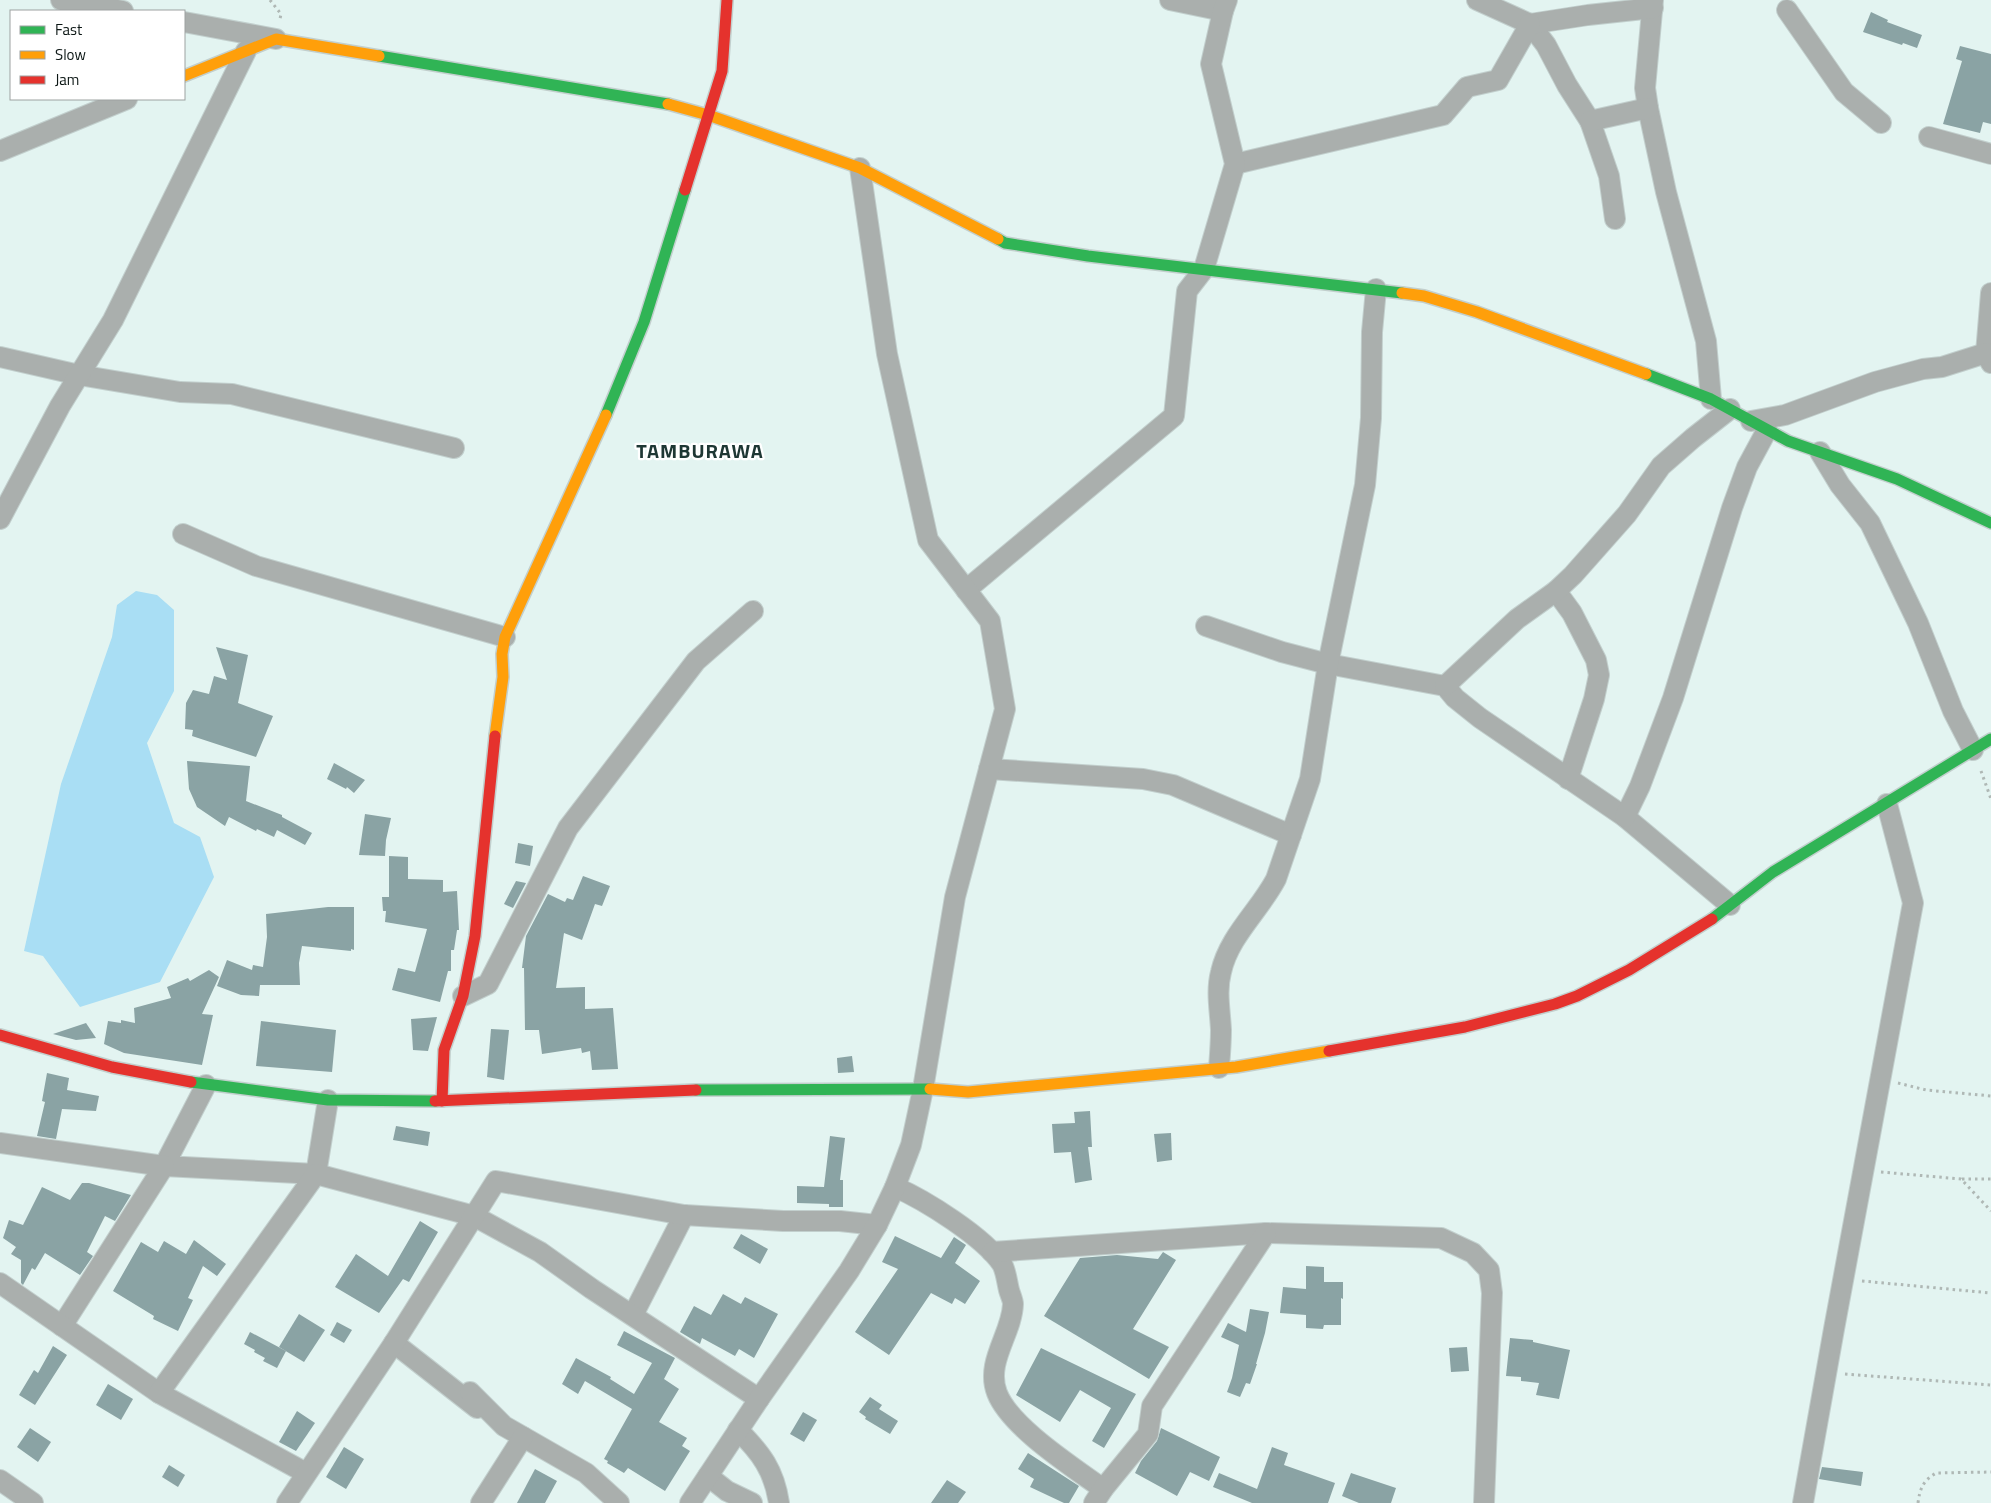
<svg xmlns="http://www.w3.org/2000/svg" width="1991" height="1503" viewBox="0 0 1991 1503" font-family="'Titillium Web',sans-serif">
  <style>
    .water { fill: #a9def4 }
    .building { fill: #8aa3a4 }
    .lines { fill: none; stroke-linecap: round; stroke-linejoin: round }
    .street-casing { stroke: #c2cfcd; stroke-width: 22 }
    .fast-casing { stroke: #c2cfcd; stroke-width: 14 }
    .slow-casing { stroke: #c2cfcd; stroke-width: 14 }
    .jam-casing { stroke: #c2cfcd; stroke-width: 14 }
    .path { stroke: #afb8b5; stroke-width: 3; stroke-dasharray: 2.5 4; stroke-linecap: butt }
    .street { stroke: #aaafad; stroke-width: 20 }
    .fast { stroke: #30b455; stroke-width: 11 }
    .slow { stroke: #ff9f0a; stroke-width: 11 }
    .jam { stroke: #e5322d; stroke-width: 11 }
    .labels { text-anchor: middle; stroke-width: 4.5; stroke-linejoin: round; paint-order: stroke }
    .district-label { font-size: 20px; font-weight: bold; letter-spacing: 1px; fill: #1e3734; stroke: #fff }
  </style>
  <rect width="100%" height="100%" fill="#e3f4f1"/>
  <!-- water -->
  <polygon class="water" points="136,591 157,595 174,610 174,691 147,743 174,823 200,837 214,877 160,982 80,1007 43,956 24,951 61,784 112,637 117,605"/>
  <!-- building -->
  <g class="building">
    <polygon points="1871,12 1888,20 1887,22 1922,35 1917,48 1903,43 1902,45 1863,32"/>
    <polygon points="1960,46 1991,54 1991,124 1983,122 1980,133 1943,124 1962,61 1956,59"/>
    <polygon points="216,647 248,655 238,703 273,716 256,757 192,736 193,730 185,729 186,703 193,690 209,694 214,676 227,680"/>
    <polygon points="187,761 250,766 246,801 282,815 282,817 312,833 305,845 277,830 274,837 257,829 256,831 229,817 225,826 197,807 189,789"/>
    <polygon points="334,763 365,780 354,793 347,787 346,789 327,779"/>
    <polygon points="365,814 391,818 386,840 385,856 359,855"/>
    <polygon points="518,843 533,846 530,866 515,863"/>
    <polygon points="389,856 408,857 408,879 443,880 443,892 457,891 459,930 457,930 454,950 451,950 451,971 448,971 440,1002 392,990 398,968 415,972 427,929 385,922 386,911 383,911 382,897 389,897"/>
    <polygon points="583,876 610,886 602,906 595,904 582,940 564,933 556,988 585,987 585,1009 613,1008 618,1069 592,1070 590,1051 582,1053 581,1048 542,1054 539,1030 525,1030 524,968 522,968 526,936 548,894 565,902 567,898 573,900"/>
    <polygon points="516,881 526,883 513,908 504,904"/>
    <polygon points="328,907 354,907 354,950 351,949 351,951 302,946 299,963 300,985 260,985 259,996 241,995 217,986 227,960 252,970 253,965 263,967 267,937 266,914"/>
    <polygon points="209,970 219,977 202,1014 213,1015 202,1065 124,1053 104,1044 108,1021 121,1023 121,1020 135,1023 134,1008 171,998 167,987 188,978 190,981"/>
    <polygon points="437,1017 428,1051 413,1050 411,1019"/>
    <polygon points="261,1021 336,1030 332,1072 256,1066"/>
    <polygon points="86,1023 96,1038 76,1040 53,1034"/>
    <polygon points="491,1029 509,1030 504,1080 487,1077"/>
    <polygon points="852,1056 854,1072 838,1073 837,1058"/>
    <polygon points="47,1073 69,1078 67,1090 99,1096 96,1111 62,1109 56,1139 37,1136 45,1102 42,1101"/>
    <polygon points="1090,1111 1092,1147 1088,1147 1092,1180 1075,1183 1071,1152 1054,1153 1052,1124 1075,1123 1074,1112"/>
    <polygon points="396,1126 430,1132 428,1146 393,1140"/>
    <polygon points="1171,1133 1172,1160 1157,1162 1154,1134"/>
    <polygon points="830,1136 845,1138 840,1180 843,1180 843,1207 829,1207 829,1204 797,1203 797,1186 824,1187"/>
    <polygon points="82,1183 89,1183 131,1195 115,1221 105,1216 87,1252 93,1256 80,1275 45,1253 35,1270 32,1268 23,1285 21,1283 21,1260 11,1254 16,1247 3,1238 9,1220 23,1225 42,1187 70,1200"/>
    <polygon points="420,1221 438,1232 409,1282 403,1279 379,1313 335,1287 356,1254 388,1276"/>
    <polygon points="741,1234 768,1249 760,1264 733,1248"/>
    <polygon points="895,1236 941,1258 954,1237 966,1245 955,1263 980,1281 965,1304 955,1298 952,1304 931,1293 889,1355 855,1332 898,1269 882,1262"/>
    <polygon points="194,1240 226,1264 217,1276 203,1266 188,1298 193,1300 178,1331 153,1319 154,1316 113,1291 141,1242 158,1252 164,1241 186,1254"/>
    <polygon points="1163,1252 1176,1260 1133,1329 1169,1347 1149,1379 1044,1316 1080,1258 1117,1255 1158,1259"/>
    <polygon points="1306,1266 1324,1267 1324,1282 1343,1282 1343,1299 1341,1298 1341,1325 1324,1325 1323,1329 1306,1328 1306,1315 1280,1313 1283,1287 1306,1289"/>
    <polygon points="723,1294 741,1304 745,1297 778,1314 754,1358 739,1349 735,1356 702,1338 700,1344 680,1332 694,1306 711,1315"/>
    <polygon points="1250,1309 1269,1312 1265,1333 1256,1364 1257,1364 1250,1384 1246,1383 1240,1397 1227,1392 1232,1378 1239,1345 1221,1337 1228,1323 1246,1332"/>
    <polygon points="299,1314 325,1330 304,1362 279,1347"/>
    <polygon points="337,1322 352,1330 344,1343 330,1335"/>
    <polygon points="624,1331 675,1358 664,1379 679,1389 659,1422 687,1438 682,1446 690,1451 665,1491 628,1468 624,1473 607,1463 608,1461 604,1459 632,1409 585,1381 578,1394 562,1384 576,1358 611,1377 610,1379 634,1394 652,1363 617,1345"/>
    <polygon points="250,1332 286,1351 277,1368 263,1361 265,1358 254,1352 255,1350 244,1344"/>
    <polygon points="1510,1338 1533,1340 1533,1342 1570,1350 1559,1399 1536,1395 1539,1383 1521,1381 1521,1377 1506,1376"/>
    <polygon points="53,1346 67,1355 35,1405 19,1395 34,1370 38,1373"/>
    <polygon points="1467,1347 1469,1371 1451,1372 1449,1348"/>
    <polygon points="1041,1348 1136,1394 1104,1448 1092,1441 1111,1408 1080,1390 1060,1422 1016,1395"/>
    <polygon points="108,1384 133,1399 121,1420 96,1405"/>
    <polygon points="870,1397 882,1405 879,1409 898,1421 890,1434 865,1419 866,1417 859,1412"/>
    <polygon points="297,1411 315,1423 296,1451 279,1442"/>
    <polygon points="803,1412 817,1420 804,1442 790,1434"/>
    <polygon points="30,1428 51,1442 38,1462 17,1447"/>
    <polygon points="1161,1428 1220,1457 1209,1481 1190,1472 1177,1496 1135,1473 1141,1461 1157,1441"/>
    <polygon points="344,1447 364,1459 346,1489 326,1477"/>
    <polygon points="1272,1447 1288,1453 1284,1465 1335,1483 1328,1503 1252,1503 1213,1487 1219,1473 1257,1489"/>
    <polygon points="1028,1453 1079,1486 1069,1503 1064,1503 1030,1487 1034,1479 1018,1469"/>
    <polygon points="169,1465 185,1475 178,1487 162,1477"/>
    <polygon points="1822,1467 1863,1472 1861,1486 1819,1479"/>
    <polygon points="535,1469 557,1481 545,1503 517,1503"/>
    <polygon points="1351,1473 1396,1488 1391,1503 1359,1503 1342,1496"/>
    <polygon points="947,1480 966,1492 958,1503 931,1503"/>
  </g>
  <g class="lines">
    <!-- street casing -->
    <g class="street-casing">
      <g id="street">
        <polyline points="61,0 123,11"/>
        <polyline points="1170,0 1223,11"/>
        <polyline points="1477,0 1530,24 1546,45 1567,85 1590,121 1609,176 1615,219"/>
        <polyline points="1653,0 1645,88 1648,108 1666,192 1706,341 1711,399"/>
        <polyline points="1787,10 1844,92 1881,123"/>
        <polyline points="184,22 276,39"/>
        <polyline points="1530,24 1588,15 1653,8"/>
        <polyline points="1590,121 1648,108"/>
        <polyline points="1929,137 1991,154"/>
        <polyline points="0,151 127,99"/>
        <polyline points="1235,164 1443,115 1467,87 1498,80 1530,24"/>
        <polyline points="1991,293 1986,353 1991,363"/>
        <polyline points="0,357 79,375 180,392 232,394 454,448"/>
        <polyline points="1751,421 1785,415 1875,382 1923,369 1942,367 1986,353"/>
        <polyline points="1820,452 1840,485 1870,523 1918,623 1953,711 1973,750"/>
        <polyline points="0,519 60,406 113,320 246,51"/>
        <polyline points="183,534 256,566 505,637"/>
        <polyline points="966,590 1174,416 1187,291 1204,269 1235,164 1211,64 1223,11 1227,0"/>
        <polyline points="1556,591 1572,613 1596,660 1599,675 1594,699 1568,779"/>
        <polyline points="1206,626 1282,652 1328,664 1445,686 1455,698 1480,718 1625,817 1730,905"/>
        <polyline points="1445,686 1517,619 1556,591 1573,575 1627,514 1661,466 1693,438 1730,409"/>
        <polyline points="989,769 1143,779 1173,785 1291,835"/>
        <polyline points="1625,817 1640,786 1673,698 1732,508 1747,467 1767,430"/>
        <polyline points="463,996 488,984 568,828 696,661 753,611"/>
        <path d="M1219,1068C1220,1055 1221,1042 1221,1030C1220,1010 1216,991 1221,972C1229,936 1260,910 1276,879L1310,779L1328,664L1365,485L1371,418L1372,332L1376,289"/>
        <polyline points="206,1085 164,1166 316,1174 328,1100"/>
        <polyline points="0,1143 164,1166 62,1326"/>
        <path d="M895,1187C925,1200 984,1237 1002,1264C1006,1271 1007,1282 1009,1290C1010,1294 1013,1300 1013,1304C1012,1334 985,1362 997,1393C1010,1427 1073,1467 1103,1489"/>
        <polyline points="992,1252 1266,1233 1441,1238 1473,1253 1489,1270 1492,1293 1484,1503"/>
        <polyline points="0,1283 159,1393"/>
        <polyline points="633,1315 684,1215"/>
        <polyline points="394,1343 477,1408"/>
        <polyline points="470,1392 504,1426 586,1473 619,1503"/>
        <path d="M738,1430C761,1453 774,1470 779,1503"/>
        <polyline points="306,1473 159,1393 316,1174 474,1216 540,1252 592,1289 759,1399"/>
        <polyline points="708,1476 727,1491 752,1503"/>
        <polyline points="0,1480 33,1503"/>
        <polyline points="287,1503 394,1343 496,1181 684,1215 783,1221 840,1221 877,1225"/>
        <polyline points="481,1503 523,1437"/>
        <polyline points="690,1503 759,1399 849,1271 877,1225 895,1187 911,1145 923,1089 955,897 1005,709 990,621 928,540 887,354 860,168"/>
        <polyline points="1094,1503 1103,1489 1148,1434 1152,1406 1266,1233"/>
        <polyline points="1803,1503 1834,1329 1913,903 1887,804"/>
      </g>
    </g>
    <!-- fast casing -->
    <g class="fast-casing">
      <g id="fast">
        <polyline points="379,56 668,104"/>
        <polyline points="998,239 1005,243 1088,256 1402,293"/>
        <polyline points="1646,374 1711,399 1788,441 1897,479 1991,523"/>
        <polyline points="606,415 644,322 685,190"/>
        <polyline points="1712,919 1773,872 1991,739"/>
        <polyline points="191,1082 328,1100 435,1101"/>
        <polyline points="696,1090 930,1089"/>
      </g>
    </g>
    <!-- slow casing -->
    <g class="slow-casing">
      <g id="slow">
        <polyline points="184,76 276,39 379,56"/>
        <polyline points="668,104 708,115 860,168 998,239"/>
        <polyline points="1402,293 1424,296 1477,312 1646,374"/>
        <polyline points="495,736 503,677 502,654 505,637 606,415"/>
        <polyline points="930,1089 968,1092 1236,1067 1329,1051"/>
      </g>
    </g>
    <!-- jam casing -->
    <g class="jam-casing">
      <g id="jam">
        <polyline points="685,190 722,71 727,0"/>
        <polyline points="0,1035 112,1067 191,1082"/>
        <polyline points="1329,1051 1465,1027 1555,1004 1577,996 1629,970 1712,919"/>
        <polyline points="435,1101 696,1090"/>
        <polyline points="442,1101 444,1050 463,996 475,936 495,736"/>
      </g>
    </g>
    <!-- path -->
    <g class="path">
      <polyline points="270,0 281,14 280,19"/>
      <polyline points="1981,771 1991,799"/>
      <polyline points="1898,1083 1926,1090 1991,1096"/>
      <polyline points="1881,1172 1961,1179 1991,1211"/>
      <polyline points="1962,1179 1991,1179"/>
      <polyline points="1862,1281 1991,1293"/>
      <polyline points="1845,1374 1991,1385"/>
      <path d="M1918,1503C1920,1488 1923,1481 1936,1473L1991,1472"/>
    </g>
    <!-- street -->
    <use href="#street" class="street"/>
    <!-- fast -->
    <use href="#fast" class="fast"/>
    <!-- slow -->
    <use href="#slow" class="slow"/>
    <!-- jam -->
    <use href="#jam" class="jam"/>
  </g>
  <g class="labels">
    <!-- district labels -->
    <g class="district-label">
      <text x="700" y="458">TAMBURAWA</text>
    </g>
  </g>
  <!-- legend -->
  <rect x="10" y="10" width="175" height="90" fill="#ffffff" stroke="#9da2a1"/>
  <rect x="20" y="26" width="25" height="8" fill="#30b455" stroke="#9da2a1"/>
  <text x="55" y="35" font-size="15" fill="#0b1614">Fast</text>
  <rect x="20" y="51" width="25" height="8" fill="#ff9f0a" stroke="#9da2a1"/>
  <text x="55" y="60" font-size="15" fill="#0b1614">Slow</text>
  <rect x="20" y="76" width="25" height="8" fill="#e5322d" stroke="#9da2a1"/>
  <text x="55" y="85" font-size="15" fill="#0b1614">Jam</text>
</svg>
